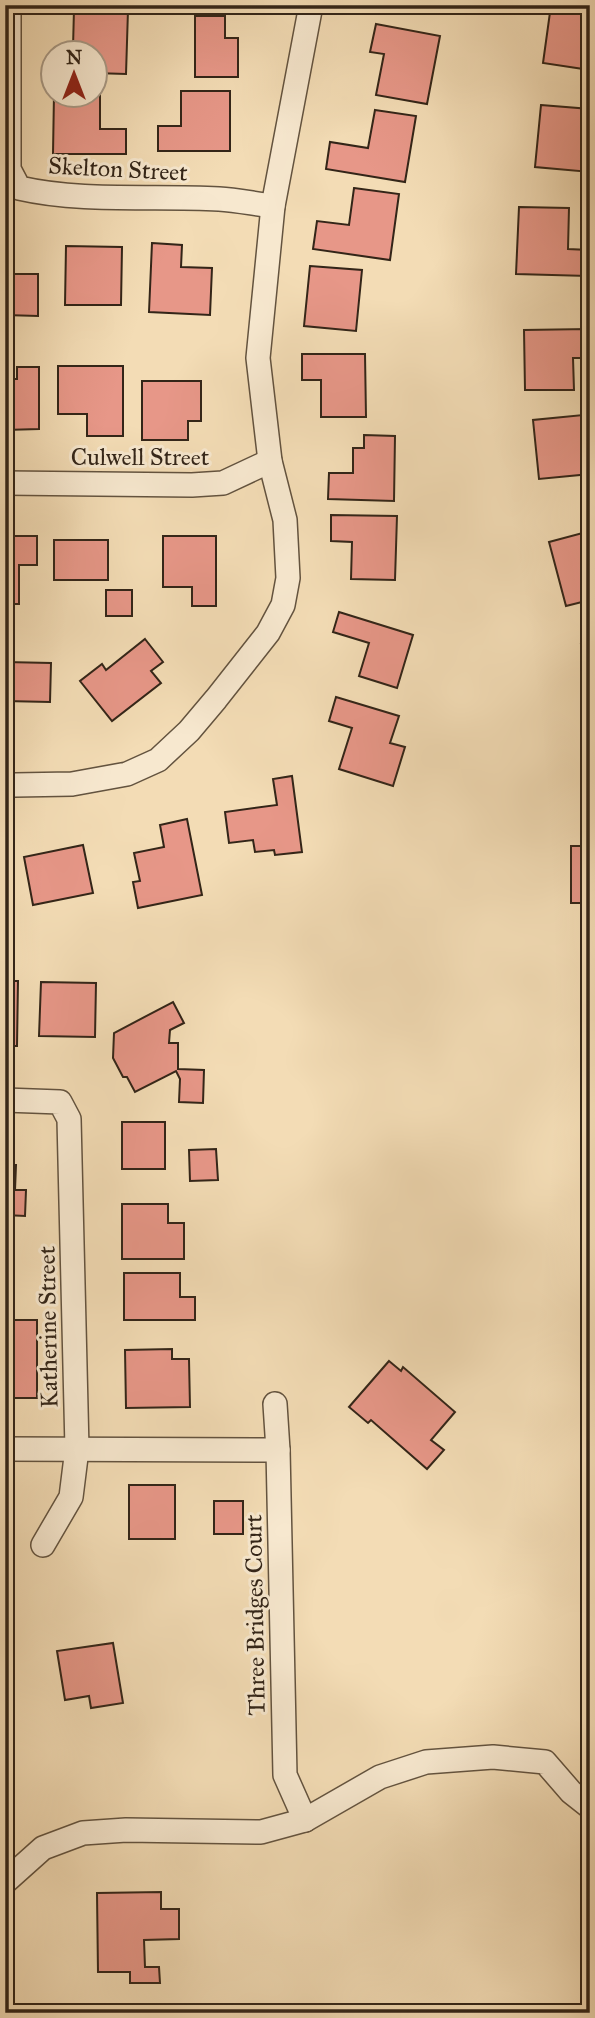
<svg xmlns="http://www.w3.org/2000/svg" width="595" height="2018" viewBox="0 0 595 2018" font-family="'IM FELL Great Primer',serif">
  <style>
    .building { fill: #e79788; stroke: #332518; stroke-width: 2 }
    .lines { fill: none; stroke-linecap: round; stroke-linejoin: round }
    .street-casing { stroke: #63533f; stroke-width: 26 }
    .street { stroke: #f7e8cf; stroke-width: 23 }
    .labels { text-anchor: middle; stroke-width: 6; stroke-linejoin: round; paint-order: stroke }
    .street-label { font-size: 24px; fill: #332518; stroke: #f7e8cf }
  </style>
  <rect width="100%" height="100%" fill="#f3dcb5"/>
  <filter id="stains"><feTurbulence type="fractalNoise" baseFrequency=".00286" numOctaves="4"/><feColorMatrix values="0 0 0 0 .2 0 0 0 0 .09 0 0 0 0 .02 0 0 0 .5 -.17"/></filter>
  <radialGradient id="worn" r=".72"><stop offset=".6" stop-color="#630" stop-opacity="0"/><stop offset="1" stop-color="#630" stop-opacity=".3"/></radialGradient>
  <!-- building -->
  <g class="building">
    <polygon points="373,5 412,5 410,13"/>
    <polygon points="551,5 590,7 590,70 543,63"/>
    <polygon points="74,9 128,10 126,74 94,73 94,52 54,52 54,48 73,48"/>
    <polygon points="195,16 225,16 225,38 238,38 238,77 195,77"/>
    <polygon points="376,24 440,36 427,104 376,95 384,54 370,52"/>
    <polygon points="94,91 100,91 100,129 126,129 126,154 53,154 54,94 94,94"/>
    <polygon points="181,91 230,91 230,151 158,151 158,126 181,126"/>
    <polygon points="541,105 590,109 590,172 535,167"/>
    <polygon points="375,110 416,116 405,182 326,169 330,142 368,148"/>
    <polygon points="354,188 399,194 390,260 313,249 317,221 349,225"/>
    <polygon points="519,207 569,208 568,249 589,250 588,276 516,274"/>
    <polygon points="152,243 182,245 181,267 212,268 210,315 149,312"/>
    <polygon points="66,246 122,247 121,305 65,305"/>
    <polygon points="310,266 362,270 356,331 304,326"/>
    <polygon points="5,274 38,274 38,316 5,315"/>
    <polygon points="588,329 588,358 573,358 574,390 525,390 524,330"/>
    <polygon points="302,354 365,354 366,417 321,417 321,380 302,380"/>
    <polygon points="58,366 123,366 123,436 87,436 87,414 58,414"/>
    <polygon points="17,367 39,367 39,429 5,430 5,379 17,379"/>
    <polygon points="142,381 201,381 201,421 188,421 188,440 142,440"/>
    <polygon points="583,415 586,444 590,444 590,474 539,479 533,420"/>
    <polygon points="364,435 395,436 394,501 328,499 329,473 353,473 353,448 364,448"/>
    <polygon points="331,515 397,516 395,580 351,579 352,542 331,541"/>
    <polygon points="590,531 590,600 566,606 549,542"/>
    <polygon points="5,536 37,536 37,565 19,565 19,604 5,604"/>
    <polygon points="163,536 216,536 216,606 192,606 192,587 163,587"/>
    <rect x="54" y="540" width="54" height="40"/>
    <rect x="106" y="590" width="26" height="26"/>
    <polygon points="339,612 413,635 397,688 359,676 369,643 333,632"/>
    <polygon points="145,639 163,662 151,671 161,683 112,721 80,681 102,664 106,670"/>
    <polygon points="590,641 590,677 581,644"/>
    <polygon points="5,662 51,663 50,702 5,701"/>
    <polygon points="336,697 399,716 390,743 405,747 393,786 339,769 352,728 329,721"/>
    <polygon points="292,776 302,852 275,855 274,850 255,852 253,840 229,843 225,812 277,805 273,779"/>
    <polygon points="187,819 202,895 138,908 133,882 140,881 134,853 164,847 160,825"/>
    <polygon points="83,845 93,893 33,905 24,857"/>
    <rect x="571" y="846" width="19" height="57"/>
    <polygon points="5,981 18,981 17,1046 5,1046"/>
    <polygon points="41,982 96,983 95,1037 39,1036"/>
    <polygon points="173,1002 184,1023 170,1030 169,1043 178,1043 178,1069 204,1070 203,1103 179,1102 180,1079 176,1071 135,1092 127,1077 123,1077 113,1058 114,1033"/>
    <rect x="122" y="1122" width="43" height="47"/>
    <polygon points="216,1149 218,1180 190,1181 189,1150"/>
    <polygon points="5,1165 16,1165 15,1190 26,1190 25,1216 5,1215"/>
    <polygon points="122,1204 168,1204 168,1223 184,1223 184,1259 122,1259"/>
    <polygon points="124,1273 180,1273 180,1297 195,1297 195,1320 124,1320"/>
    <polygon points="14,1320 37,1320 37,1398 5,1398 5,1340 14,1340"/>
    <polygon points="172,1349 172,1359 189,1359 190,1407 126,1408 125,1350"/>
    <polygon points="389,1361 401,1371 403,1367 455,1412 431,1440 444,1450 427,1469 371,1420 368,1423 349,1407"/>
    <rect x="129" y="1485" width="46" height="54"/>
    <rect x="214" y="1501" width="29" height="33"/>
    <polygon points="113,1643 123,1703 91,1708 89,1696 65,1700 57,1651"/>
    <polygon points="161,1892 161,1909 179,1909 179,1939 144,1940 145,1967 159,1967 160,1983 130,1983 130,1972 98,1972 97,1893"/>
  </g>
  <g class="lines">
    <!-- street casing -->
    <g class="street-casing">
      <g id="street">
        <path d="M9,5V169L19,188C85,203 152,195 219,199C237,200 255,204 273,206"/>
        <polyline points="5,483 192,485 223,483 270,461"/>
        <polyline points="15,785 72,784 127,774 158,760 189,731 216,699 268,633 283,605 288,578 285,520 270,461 258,358 273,206 311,5"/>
        <polyline points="5,1100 60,1102 69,1119 77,1449 71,1497 43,1545"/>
        <polyline points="275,1404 278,1450 285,1775 305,1820"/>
        <polyline points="5,1449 278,1450"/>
        <polyline points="5,1882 43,1848 83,1833 126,1830 261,1832 305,1820 380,1777 426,1762 493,1757 545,1762 571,1792 590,1807"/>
      </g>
    </g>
    <!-- street -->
    <use href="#street" class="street"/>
  </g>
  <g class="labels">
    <!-- street labels -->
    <g class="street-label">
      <text transform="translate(118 169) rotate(3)" y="8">Skelton Street</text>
      <text x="140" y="465">Culwell Street</text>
      <text transform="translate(48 1327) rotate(-91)" y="8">Katherine Street</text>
      <text transform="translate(255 1615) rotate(-91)" y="8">Three Bridges Court</text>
    </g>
  </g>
  <!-- margin -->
  <rect width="595" height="2018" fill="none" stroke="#f3dcb5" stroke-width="28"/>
  <rect x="7" y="7" width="581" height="2004" fill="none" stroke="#332518" stroke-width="3.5"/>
  <rect x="14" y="14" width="567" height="1990" fill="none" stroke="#332518" stroke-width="2"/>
  <!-- north arrow -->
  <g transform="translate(74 74)"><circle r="33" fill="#f7e8cf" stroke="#a99a86" stroke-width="2"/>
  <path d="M0-5L12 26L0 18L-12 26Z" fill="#8f2418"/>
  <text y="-10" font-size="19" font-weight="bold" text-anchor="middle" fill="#332518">N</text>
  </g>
  <rect width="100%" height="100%" filter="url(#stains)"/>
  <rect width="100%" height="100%" fill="url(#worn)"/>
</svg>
